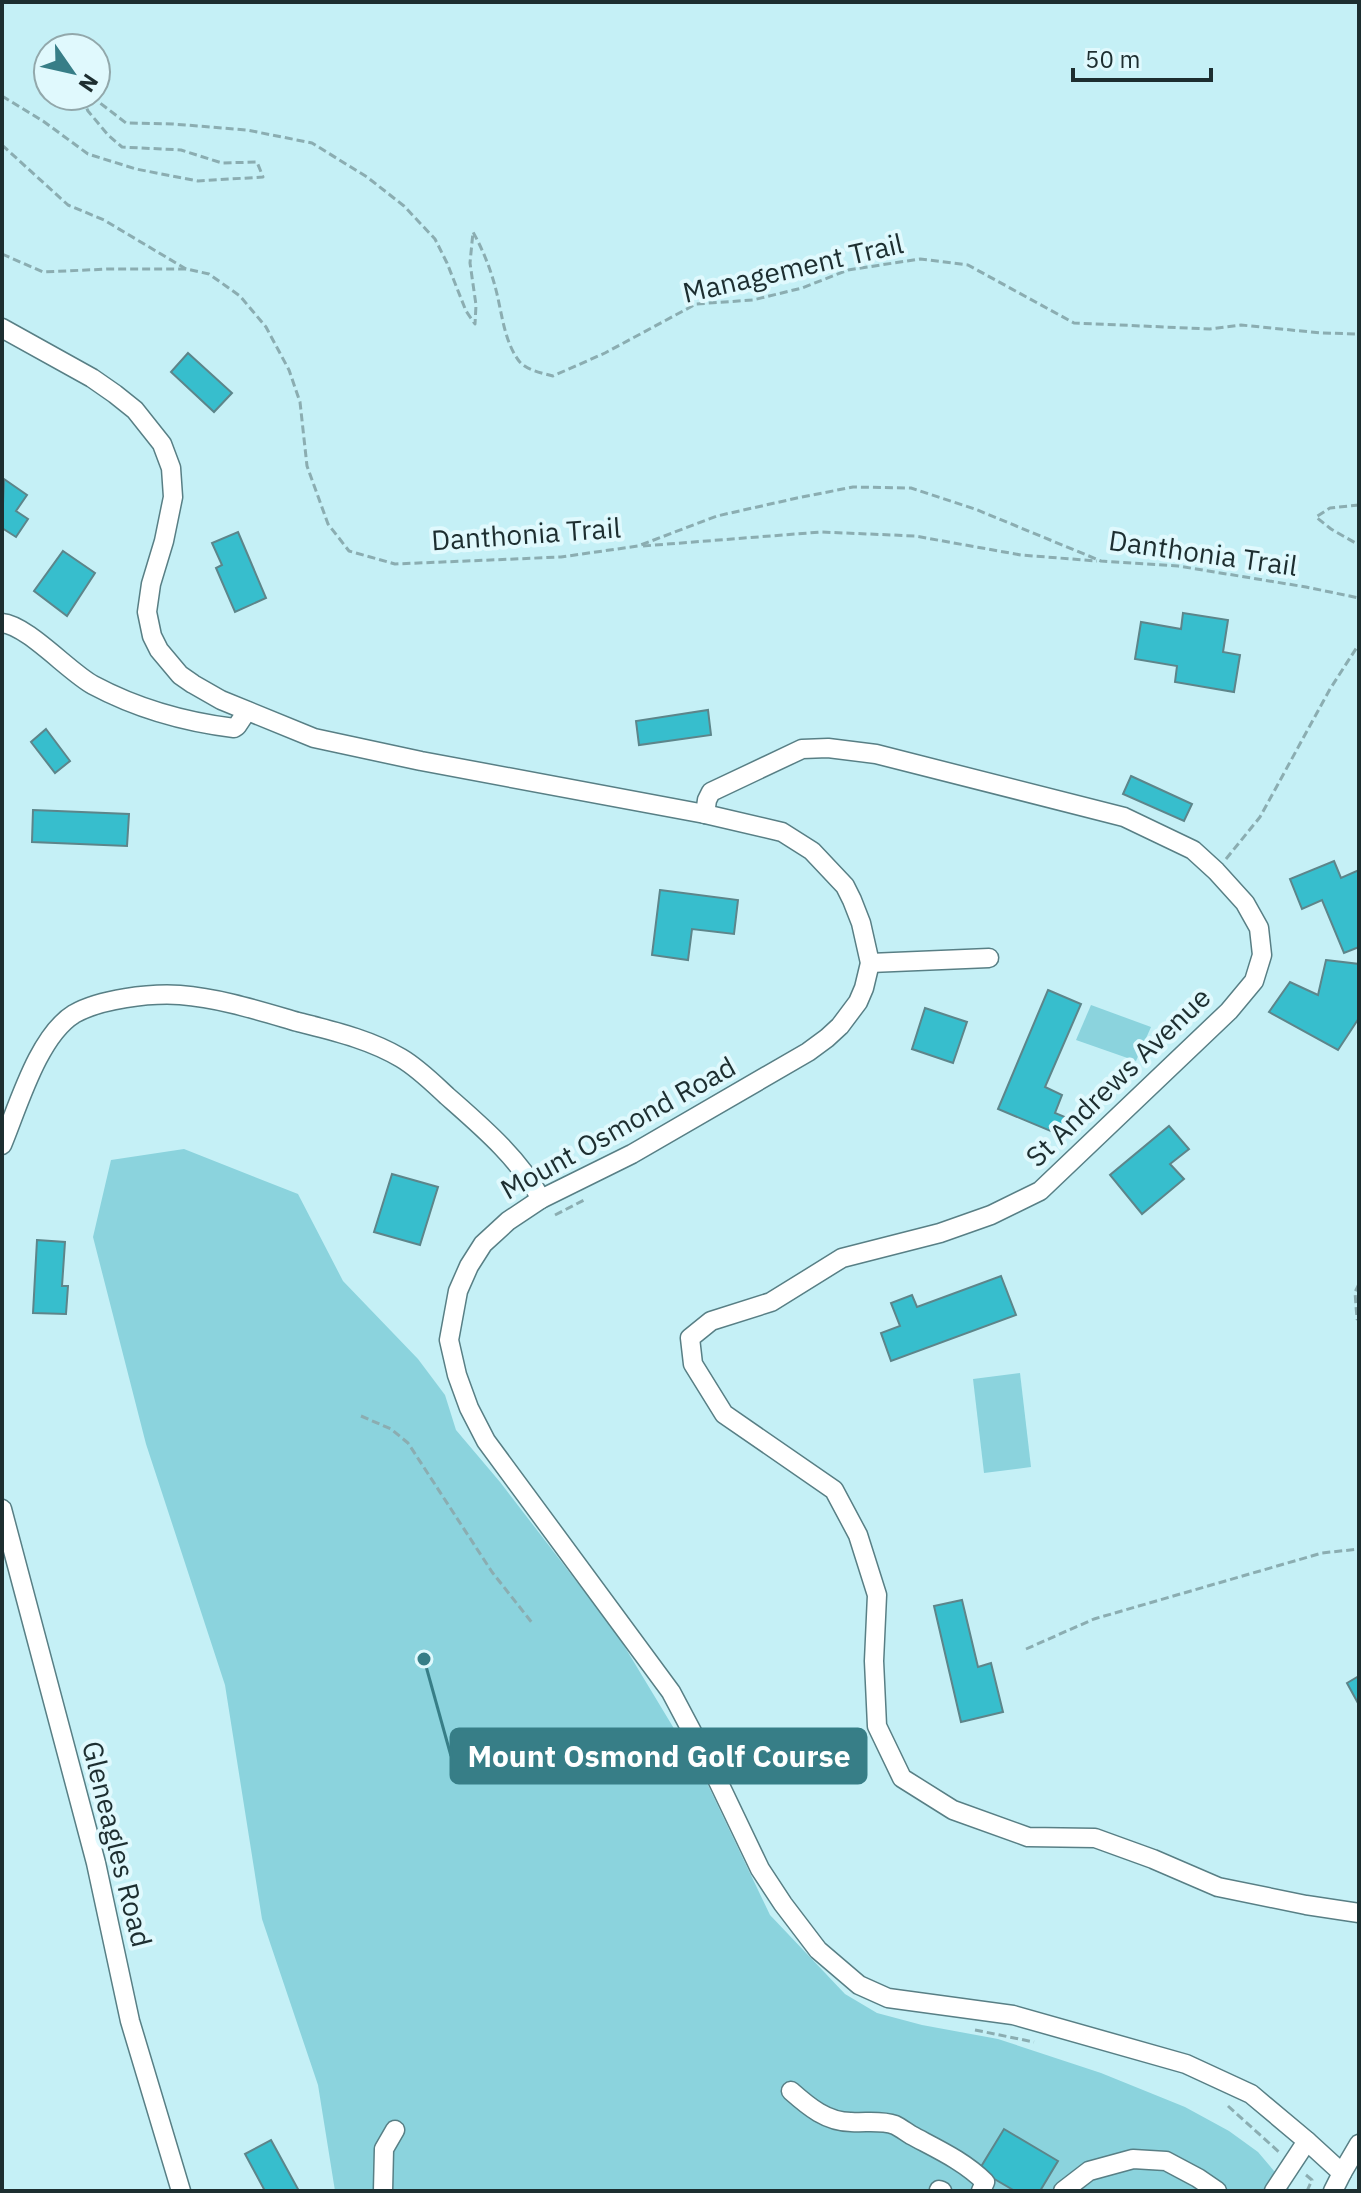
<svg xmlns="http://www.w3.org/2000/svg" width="1361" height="2193" viewBox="0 0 1361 2193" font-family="'IBM Plex Sans',sans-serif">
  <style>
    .green { fill: #8bd3dd }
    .building { fill: #37becd; stroke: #5d858a; stroke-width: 2 }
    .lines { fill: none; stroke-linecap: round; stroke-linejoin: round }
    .minor-casing { stroke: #587f85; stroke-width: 21 }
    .path { stroke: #8badb1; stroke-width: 3; stroke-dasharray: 8 4; stroke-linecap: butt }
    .minor { stroke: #fff; stroke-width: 18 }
    .labels { text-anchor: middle; stroke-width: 8; stroke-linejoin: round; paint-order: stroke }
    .street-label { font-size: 28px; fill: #1d2e30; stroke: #e0f9fd }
    .leader { fill: none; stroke: #377e87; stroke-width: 3 }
    .callout-dot { fill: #377e87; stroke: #e0f9fd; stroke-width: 3 }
    .callout { fill: #377e87; stroke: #377e87; stroke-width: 3 }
    .callout-label { font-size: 30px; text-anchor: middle; font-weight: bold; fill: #fff }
  </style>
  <rect width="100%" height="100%" fill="#c5f0f6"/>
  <!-- green -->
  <g class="green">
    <polygon points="1091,1005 1151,1027 1136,1061 1076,1040"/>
    <polygon points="184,1149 298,1194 343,1281 418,1359 445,1395 456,1430 500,1482 617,1634 708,1785 770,1915 845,1994 877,2013 922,2025 998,2039 1101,2073 1185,2107 1229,2131 1258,2152 1291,2191 335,2191 318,2085 262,1919 225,1685 146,1444 93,1237 111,1160"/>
    <polygon points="1020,1373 1031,1467 984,1473 973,1379"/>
  </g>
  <!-- building -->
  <g class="building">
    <polygon points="188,353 232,393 214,412 171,372"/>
    <polygon points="4,479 27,495 16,511 28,519 16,537 2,528"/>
    <polygon points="238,532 266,598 235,612 216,568 222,565 212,543"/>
    <polygon points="63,551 95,573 67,616 34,591"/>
    <polygon points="1183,613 1228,620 1223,652 1240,655 1234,692 1175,682 1177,666 1135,659 1141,622 1181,629"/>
    <polygon points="708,710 711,735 639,745 636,721"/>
    <polygon points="46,729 70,761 55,773 31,742"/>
    <polygon points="1131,776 1192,804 1184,821 1123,794"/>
    <polygon points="33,810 129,814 127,846 32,842"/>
    <polygon points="1334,861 1341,878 1359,870 1359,947 1344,953 1322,900 1302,909 1290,879"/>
    <polygon points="660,890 738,900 734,934 692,929 688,960 652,955"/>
    <polygon points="1326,960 1359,964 1359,1018 1338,1050 1269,1012 1290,982 1318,995"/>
    <polygon points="1048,990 1081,1004 1045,1087 1062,1095 1055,1113 1072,1120 1065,1137 998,1109"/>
    <polygon points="925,1008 967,1022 953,1063 912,1049"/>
    <polygon points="1169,1126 1189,1149 1170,1164 1184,1179 1142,1214 1110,1175"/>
    <polygon points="392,1174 438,1187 420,1245 374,1232"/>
    <polygon points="37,1240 65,1242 62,1286 68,1286 66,1314 33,1313"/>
    <polygon points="1001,1276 1016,1315 891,1361 881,1333 900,1326 891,1303 912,1295 917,1307"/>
    <polygon points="962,1600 978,1667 991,1663 1003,1712 961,1722 934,1606"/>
    <polygon points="1359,1676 1359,1705 1347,1683"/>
    <polygon points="1004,2129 1058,2161 1040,2191 1015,2191 979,2170"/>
    <polygon points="271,2140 299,2191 265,2191 245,2154"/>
  </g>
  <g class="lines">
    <!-- minor casing -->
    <g class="minor-casing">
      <g id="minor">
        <polyline points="2,328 92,378 115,394 135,410 162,444 171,468 173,497 164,541 151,584 147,612 152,636 159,650 180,675 193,684 221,700 314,738 421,761 705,814 782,832 812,851 845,886 852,900 861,923 870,963 864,988 858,1002 840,1026 827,1038 808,1052 632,1154 541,1199 508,1221 483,1244 469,1266 458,1291 449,1340 457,1375 469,1408 486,1441 671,1692 717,1779 760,1869 783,1904 818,1950 859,1985 888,1998 1013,2015 1186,2064 1251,2094 1307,2141 1342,2173 1333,2191"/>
        <path d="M2,623C27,625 69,672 93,685C136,708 185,722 234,728L237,726L247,711"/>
        <polyline points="705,814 707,800 711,792 802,749 828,748 876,754 1124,817 1193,850 1216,871 1245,903 1259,928 1262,955 1254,981 1229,1011 1040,1191 991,1215 940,1233 842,1258 771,1302 711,1321 690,1338 693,1364 724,1414 834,1490 858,1535 877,1595 874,1661 877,1726 902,1778 953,1810 1028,1837 1095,1838 1153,1859 1218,1887 1306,1905 1359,1913"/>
        <polyline points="870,963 989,958"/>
        <path d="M2,1145C18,1107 38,1036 74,1014C100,999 150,993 180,995C220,998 260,1011 298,1022C333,1031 369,1039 401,1058C418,1068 433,1083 447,1096C481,1126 519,1158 541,1199"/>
        <polyline points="2,1509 96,1863 130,2021 181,2191"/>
        <path d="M791,2091C809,2107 827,2122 851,2122C866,2123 881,2120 895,2125C901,2128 906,2132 911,2135C937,2149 964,2161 985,2182L981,2191"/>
        <polyline points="1342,2173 1359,2144"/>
        <polyline points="939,2190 942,2191"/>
        <polyline points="383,2191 384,2149 395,2130"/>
        <polyline points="1063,2191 1089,2171 1133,2159 1166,2161 1198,2178 1217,2191"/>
        <polyline points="1274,2191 1307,2141"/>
      </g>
    </g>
    <!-- path -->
    <g class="path">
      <polyline points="2,96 43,121 88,154 136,169 198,181 263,177 257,162 222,163 181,150 122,147 108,135 88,111 81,96"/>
      <path d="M91,96L126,123L173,124L247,130L312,143L367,177L404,206L435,239L447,263L466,311L475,324L476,305L470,263L473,232C483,250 491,270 496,290C502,313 504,341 519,361C526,370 542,373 553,376L605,353L696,304L753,300L802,288L848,270L920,259L968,265L1074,323L1210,329L1241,325L1321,333L1359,334"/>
      <polyline points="2,145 68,205 104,220 186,269"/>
      <polyline points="2,254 43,272 108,269 187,269 209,274 240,296 266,327 289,370 300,402 307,466 328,524 349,551 395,564 561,557 638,546 717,516 797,498 853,487 911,488 975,509 1101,561 1178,566 1306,587 1359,598"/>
      <polyline points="1359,505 1330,508 1316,517 1331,529 1359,545"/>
      <polyline points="643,546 821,532 915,536 1021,555 1097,561"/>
      <polyline points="1226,859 1260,817 1330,689 1359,644"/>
      <polyline points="555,1215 584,1200"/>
      <polyline points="1359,1284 1355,1292 1357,1319 1359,1320"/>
      <polyline points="361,1416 391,1429 408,1443 492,1572 533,1624"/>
      <polyline points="1026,1649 1094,1619 1322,1553 1359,1549"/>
      <polyline points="975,2030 1034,2042"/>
      <polyline points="1228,2106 1279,2152"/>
      <polyline points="1306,2175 1312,2180 1307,2191"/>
    </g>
    <!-- minor -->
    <use href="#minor" class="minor"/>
  </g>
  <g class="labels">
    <!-- street labels -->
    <g class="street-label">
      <text transform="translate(793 268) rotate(-13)" y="10">Management Trail</text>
      <text transform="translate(526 534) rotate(-4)" y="10">Danthonia Trail</text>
      <text transform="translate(1203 553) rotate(8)" y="10">Danthonia Trail</text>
      <text transform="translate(1118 1077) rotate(-44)" y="10">St Andrews Avenue</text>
      <text transform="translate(618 1128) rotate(-29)" y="10">Mount Osmond Road</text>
      <text transform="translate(117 1844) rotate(76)" y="10">Gleneagles Road</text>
    </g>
  </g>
  <!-- callouts -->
  <path class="leader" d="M424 1659L451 1756"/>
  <circle class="callout-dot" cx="424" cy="1659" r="8"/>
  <rect class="callout" x="451" y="1729" width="415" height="54" rx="8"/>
  <g class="callout-label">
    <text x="659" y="1767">Mount Osmond Golf Course</text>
  </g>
  <!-- border -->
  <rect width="1361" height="2193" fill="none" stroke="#1d2e30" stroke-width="8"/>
  <!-- north arrow -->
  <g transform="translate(72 72) rotate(124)"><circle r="38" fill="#e0f9fd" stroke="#92a8ab" stroke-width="2"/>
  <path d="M0-6L14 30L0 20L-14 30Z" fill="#377e87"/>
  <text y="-12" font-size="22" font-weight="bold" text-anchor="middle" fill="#1d2e30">N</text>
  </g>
  <!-- scale -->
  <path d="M1073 68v12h138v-12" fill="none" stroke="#1d2e30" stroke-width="4"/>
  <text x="1085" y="68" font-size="24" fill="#1d2e30" stroke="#e0f9fd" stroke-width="6" paint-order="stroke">50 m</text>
</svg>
